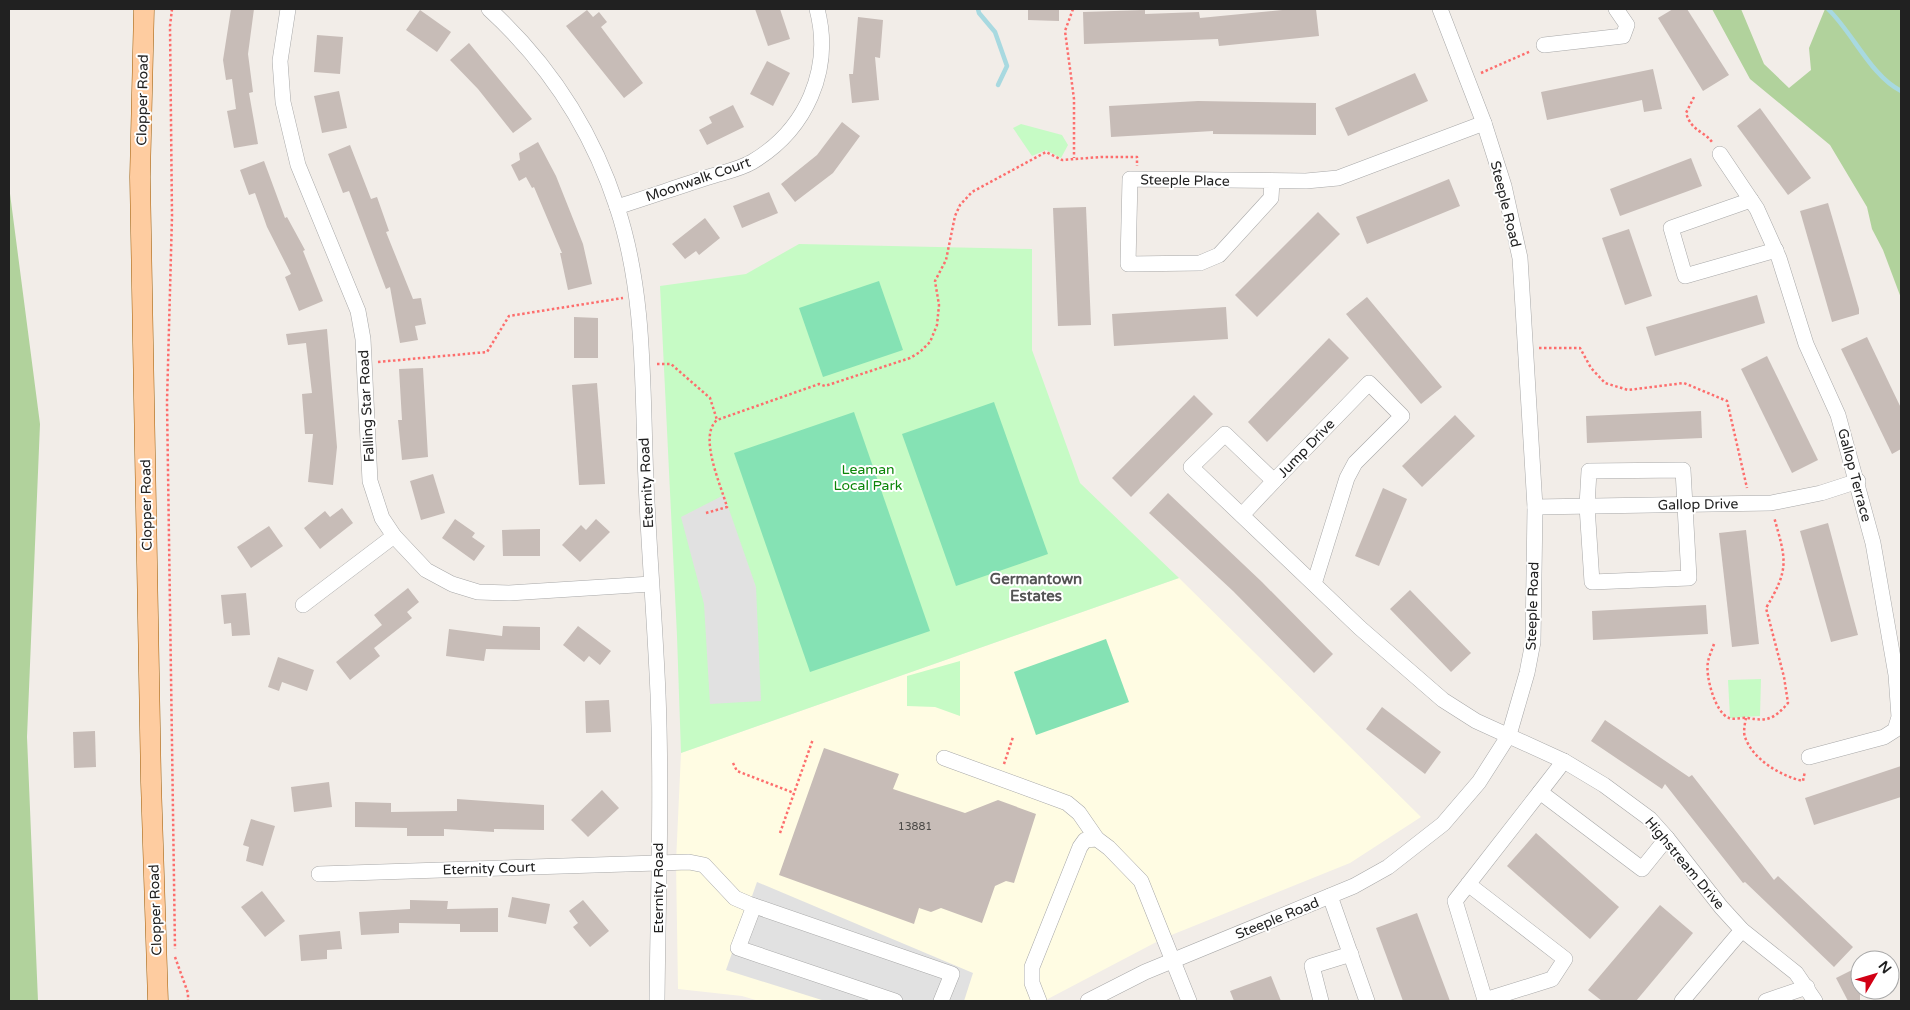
<svg xmlns="http://www.w3.org/2000/svg" width="1910" height="1010" viewBox="0 0 1910 1010" font-family="'Varela Round',sans-serif">
  <style>
    .education { fill: #fffce3 }
    .forest { fill: #b1d29c }
    .park { fill: #c6fbc5 }
    .pitch { fill: #85e2b4 }
    .parking { fill: #e1e1e1 }
    .lines { fill: none; stroke-linecap: round; stroke-linejoin: round }
    .stream { stroke: #a8d9e0; stroke-width: 4.5 }
    .building { fill: #c7bcb7 }
    .minor-casing { stroke: #a8a8a8; stroke-width: 16 }
    .major-casing { stroke: #9e5a00; stroke-width: 21 }
    .path { stroke: #fd6e6d; stroke-width: 2.5; stroke-dasharray: 2.5 2.5; stroke-linecap: butt }
    .minor { stroke: #fff; stroke-width: 15 }
    .major { stroke: #fecca0; stroke-width: 20 }
    .labels { text-anchor: middle; stroke-width: 4; stroke-linejoin: round; paint-order: stroke }
    .number-label { font-size: 11px; fill: #4a4846 }
    .street-label { font-size: 14px; fill: #212121; stroke: #fff }
    .park-label { font-size: 14px; fill: #0b8509; stroke: #fff }
    .neighbourhood-label { font-size: 15px; font-weight: bold; fill: #545454; stroke: #fff }
  </style>
  <rect width="100%" height="100%" fill="#f2ede8"/>
  <!-- education -->
  <polygon class="education" points="1179,578 1421,817 1350,863 1164,938 1044,1001 759,1001 742,996 678,989 676,862 681,753"/>
  <!-- forest -->
  <g class="forest">
    <polygon points="1712,9 1741,9 1764,64 1789,88 1811,70 1809,48 1825,9 1901,9 1901,298 1883,250 1872,229 1867,207 1830,145 1750,79"/>
    <polygon points="9,186 40,424 27,737 38,1001 9,1001"/>
  </g>
  <!-- park -->
  <g class="park">
    <polygon points="1021,124 1062,135 1068,145 1061,158 1046,150 1032,156 1013,128"/>
    <polygon points="799,244 1032,249 1032,350 1080,483 1179,578 681,753 677,636 660,286 746,274"/>
    <polygon points="960,661 960,716 935,707 907,706 907,676"/>
    <polygon points="1761,679 1760,716 1730,718 1728,680"/>
  </g>
  <!-- pitch -->
  <g class="pitch">
    <polygon points="879,281 903,350 823,377 799,308"/>
    <polygon points="994,402 1048,554 956,586 902,434"/>
    <polygon points="854,412 930,631 810,672 734,453"/>
    <polygon points="1106,639 1129,702 1036,735 1014,672"/>
  </g>
  <!-- parking -->
  <g class="parking">
    <polygon points="724,495 756,587 761,701 710,704 704,604 681,517"/>
    <polygon points="757,882 973,973 964,1001 825,1001 726,970"/>
  </g>
  <g class="lines">
    <!-- stream -->
    <g class="stream">
      <polyline points="978,9 979,13 995,32 1007,66 998,85"/>
      <path d="M1828,9C1853,33 1871,76 1901,91"/>
    </g>
  </g>
  <!-- building -->
  <g class="building">
    <polygon points="231,9 254,9 248,54 253,92 249,93 258,144 234,148 227,111 236,109 232,79 226,80 223,60"/>
    <polygon points="755,9 780,9 790,39 768,46"/>
    <polygon points="1028,9 1059,9 1059,21 1028,20"/>
    <polygon points="1292,9 1316,9 1319,36 1219,46 1218,39 1084,44 1083,12 1145,10 1145,14 1199,12 1200,18"/>
    <polygon points="1673,9 1687,9 1729,75 1703,91 1658,18"/>
    <polygon points="420,10 451,32 437,52 406,30"/>
    <polygon points="587,10 593,17 599,12 607,22 601,27 643,83 624,98 566,26"/>
    <polygon points="858,17 883,20 880,58 875,57 879,100 852,103 849,74 853,74"/>
    <polygon points="317,35 343,37 340,74 314,72"/>
    <polygon points="469,43 532,119 513,133 478,89 450,60"/>
    <polygon points="767,61 790,73 773,106 750,94"/>
    <polygon points="1653,69 1662,109 1644,112 1642,100 1547,120 1541,92"/>
    <polygon points="1415,73 1428,101 1348,136 1335,108"/>
    <polygon points="339,91 347,128 322,133 314,96"/>
    <polygon points="1198,101 1316,103 1316,135 1213,134 1213,131 1111,137 1109,106"/>
    <polygon points="733,105 744,127 707,145 699,130 712,123 709,117"/>
    <polygon points="1760,108 1811,178 1788,195 1737,126"/>
    <polygon points="842,122 860,136 833,173 795,202 781,184 817,155"/>
    <polygon points="538,142 556,176 583,244 592,284 568,290 560,253 562,253 534,187 532,188 526,177 519,181 511,165 520,160 519,153"/>
    <polygon points="350,145 371,199 377,197 389,231 386,232 413,299 421,298 426,324 415,326 418,340 400,343 390,287 386,289 349,191 343,193 328,154"/>
    <polygon points="1691,158 1702,186 1620,216 1610,189"/>
    <polygon points="264,161 285,218 287,217 305,250 303,251 323,301 299,311 285,277 291,274 267,227 255,193 249,195 240,170"/>
    <polygon points="1449,179 1460,206 1367,244 1356,217"/>
    <polygon points="769,192 778,213 742,228 733,206"/>
    <polygon points="1828,203 1859,309 1859,314 1832,322 1800,211"/>
    <polygon points="1086,207 1091,325 1058,326 1053,208"/>
    <polygon points="1318,212 1340,234 1257,317 1235,295"/>
    <polygon points="705,218 720,238 699,255 696,251 685,259 672,244"/>
    <polygon points="1629,229 1652,296 1625,305 1602,238"/>
    <polygon points="1757,295 1765,323 1655,356 1646,327"/>
    <polygon points="1367,297 1442,387 1421,404 1346,314"/>
    <polygon points="1226,307 1228,339 1114,346 1112,314"/>
    <polygon points="574,317 598,318 598,358 574,358"/>
    <polygon points="327,329 337,447 333,485 308,482 313,434 305,434 302,394 312,393 306,343 288,345 286,334"/>
    <polygon points="1867,337 1901,408 1901,449 1892,454 1841,349"/>
    <polygon points="1329,338 1349,358 1267,442 1248,422"/>
    <polygon points="1767,356 1818,460 1792,473 1741,369"/>
    <polygon points="423,368 428,457 402,460 398,420 402,420 399,369"/>
    <polygon points="597,383 605,484 579,485 572,385"/>
    <polygon points="1194,395 1213,414 1131,497 1112,478"/>
    <polygon points="1701,411 1702,438 1587,443 1586,416"/>
    <polygon points="1455,415 1475,436 1422,487 1402,466"/>
    <polygon points="433,474 445,513 421,520 410,481"/>
    <polygon points="1383,488 1407,499 1379,566 1355,556"/>
    <polygon points="1168,493 1262,582 1333,654 1314,673 1233,591 1149,513"/>
    <polygon points="342,508 353,523 320,549 304,528 325,511 330,517"/>
    <polygon points="455,519 475,533 472,537 485,546 474,561 442,538"/>
    <polygon points="596,519 610,532 580,562 562,545 581,525 586,530"/>
    <polygon points="1828,523 1858,635 1831,642 1800,531"/>
    <polygon points="269,526 283,546 251,568 237,547"/>
    <polygon points="540,529 540,556 503,556 502,530"/>
    <polygon points="1746,530 1759,644 1732,647 1719,533"/>
    <polygon points="408,588 419,602 407,612 412,618 374,648 380,656 350,680 336,662 382,625 374,615"/>
    <polygon points="1410,590 1471,653 1451,672 1390,609"/>
    <polygon points="246,593 250,635 232,636 231,623 224,624 221,595"/>
    <polygon points="1706,605 1708,634 1593,640 1592,611"/>
    <polygon points="503,626 540,627 540,650 486,649 484,661 446,656 449,629 502,636"/>
    <polygon points="578,626 611,651 600,665 589,656 584,662 563,645"/>
    <polygon points="278,657 314,670 307,691 282,682 279,691 268,687"/>
    <polygon points="609,700 611,732 586,733 585,701"/>
    <polygon points="1382,707 1441,752 1425,774 1366,729"/>
    <polygon points="1605,720 1689,777 1692,775 1774,880 1778,876 1853,947 1834,967 1745,882 1743,883 1665,784 1662,789 1591,741"/>
    <polygon points="95,731 96,767 74,768 73,732"/>
    <polygon points="824,748 899,774 893,789 965,813 998,800 1036,814 1014,883 1006,881 995,886 982,923 941,908 931,912 919,908 914,924 779,875"/>
    <polygon points="1901,766 1901,797 1814,825 1805,798"/>
    <polygon points="329,782 332,807 294,812 291,787"/>
    <polygon points="602,790 619,808 588,837 571,820"/>
    <polygon points="457,799 544,805 544,830 494,829 494,832 444,829 444,836 407,836 407,828 355,827 355,802 391,803 391,812 457,811"/>
    <polygon points="251,819 275,826 263,866 246,861 249,847 243,845"/>
    <polygon points="1536,833 1619,907 1590,939 1507,866"/>
    <polygon points="262,891 285,921 265,937 241,907"/>
    <polygon points="512,897 550,904 546,924 508,917"/>
    <polygon points="410,900 448,901 447,909 498,908 498,932 460,932 460,924 399,923 399,933 361,935 359,912 410,909"/>
    <polygon points="583,900 609,931 590,947 573,927 578,923 569,911"/>
    <polygon points="1660,905 1693,933 1636,1001 1602,1001 1588,990"/>
    <polygon points="1417,913 1450,1001 1403,1001 1376,928"/>
    <polygon points="340,931 342,949 327,950 327,959 301,961 299,935"/>
    <polygon points="1860,966 1860,1001 1848,1001 1836,978"/>
    <polygon points="1271,976 1281,1001 1234,1001 1230,991"/>
  </g>
  <g class="lines">
    <!-- minor casing -->
    <g class="minor-casing">
      <g id="minor">
        <polyline points="288,9 280,61 283,102 298,165 358,311 363,339 370,481 382,518 394,536 426,570 452,584 478,592 509,593 651,584"/>
        <path d="M489,9C549,64 592,130 617,207C646,294 642,390 646,481C649,552 655,623 658,694C662,796 658,899 657,1001"/>
        <polyline points="1544,45 1623,36 1627,25 1616,9"/>
        <polyline points="1720,154 1757,209 1779,258 1806,344 1838,415 1873,543 1896,675 1899,717 1895,730 1884,737 1809,757"/>
        <polyline points="1272,181 1271,198 1219,255 1200,263 1128,264 1130,179 1306,181 1338,178 1484,123"/>
        <polyline points="1751,200 1671,228 1685,276 1776,250"/>
        <path d="M617,207C649,197 680,186 712,176C725,172 740,169 752,162C806,130 833,70 817,9"/>
        <polygon points="1683,470 1689,578 1592,582 1587,506 1589,471"/>
        <polyline points="1535,507 1771,503 1821,493 1858,481"/>
        <polyline points="1242,515 1274,481"/>
        <polyline points="1314,584 1347,478 1355,463 1402,416 1369,383 1274,481 1225,434 1191,467 1360,628 1443,700 1476,721 1564,761 1604,785 1650,819 1667,838 1721,907 1742,930 1796,973 1815,1001"/>
        <polyline points="303,605 394,536"/>
        <polyline points="944,758 1067,803 1079,813 1097,839"/>
        <polyline points="1564,761 1540,792 1642,869 1667,838"/>
        <polyline points="319,874 689,862 704,865 735,898 749,904 952,974 941,1001"/>
        <polyline points="1468,884 1565,959 1552,979 1485,1000 1455,901 1540,792"/>
        <polyline points="1330,896 1367,1001"/>
        <polyline points="754,906 738,948 895,1001"/>
        <polyline points="1039,1001 1032,983 1032,967 1080,847 1085,840 1097,839 1109,848 1141,881 1189,1001"/>
        <polyline points="1088,1001 1145,972 1354,886 1388,867 1443,824 1479,782 1509,735 1527,673 1533,642 1535,507 1520,258 1504,186 1484,123 1440,9"/>
        <polyline points="1321,1001 1312,966 1351,954"/>
        <polyline points="1682,1001 1742,930"/>
        <polyline points="1766,1001 1807,987"/>
      </g>
    </g>
    <!-- major casing -->
    <g class="major-casing">
      <polyline id="major" points="144,9 140,177 151,782 158,1001"/>
    </g>
    <!-- path -->
    <g class="path">
      <polyline points="172,9 170,26 172,216 167,402 175,949"/>
      <polyline points="1073,9 1065,31 1074,99 1074,158"/>
      <polyline points="1481,73 1531,51"/>
      <path d="M1694,97L1686,113C1692,132 1703,130 1712,142"/>
      <polyline points="1539,348 1580,348 1591,368 1605,383 1628,390 1684,383 1727,401 1747,488"/>
      <polyline points="378,362 487,352 509,316 623,298"/>
      <polyline points="657,364 671,364 710,398 717,420"/>
      <path d="M706,513L727,507C721,485 698,436 717,420L819,384L825,386L910,358L920,352L930,342L937,325L939,305L935,281L946,260L955,216L960,205L972,192L1046,152L1062,160L1101,157H1137V166"/>
      <path d="M1714,644C1712,650 1709,656 1708,662C1705,675 1715,713 1729,718C1734,720 1742,717 1748,718C1768,722 1775,718 1788,703L1784,677L1766,608C1790,568 1786,560 1774,517"/>
      <path d="M1746,718C1745,723 1743,732 1745,737C1753,760 1781,776 1803,781L1805,771"/>
      <polyline points="733,763 737,771 794,793"/>
      <polyline points="1004,764 1013,737"/>
      <polyline points="780,833 813,739"/>
      <polyline points="175,957 188,993 188,1001"/>
    </g>
    <!-- minor -->
    <use href="#minor" class="minor"/>
    <!-- major -->
    <use href="#major" class="major"/>
  </g>
  <g class="labels">
    <!-- number labels -->
    <g class="number-label">
      <text x="915" y="830">13881</text>
    </g>
    <!-- street labels -->
    <g class="street-label">
      <text transform="translate(142 100) rotate(-89)" y="5">Clopper Road</text>
      <text transform="translate(698 179) rotate(-19)" y="5">Moonwalk Court</text>
      <text transform="translate(1185 180) rotate(1)" y="5">Steeple Place</text>
      <text transform="translate(1506 204) rotate(76)" y="5">Steeple Road</text>
      <text transform="translate(366 406) rotate(-93)" y="5">Falling Star Road</text>
      <text transform="translate(1306 448) rotate(-46)" y="5">Jump Drive</text>
      <text transform="translate(1855 475) rotate(75)" y="5">Gallop Terrace</text>
      <text transform="translate(646 483) rotate(-93)" y="5">Eternity Road</text>
      <text transform="translate(1698 504) rotate(-1)" y="5">Gallop Drive</text>
      <text transform="translate(146 505) rotate(-91)" y="5">Clopper Road</text>
      <text transform="translate(1532 606) rotate(-88)" y="5">Steeple Road</text>
      <text transform="translate(1685 863) rotate(50)" y="5">Highstream Drive</text>
      <text transform="translate(489 868) rotate(-2)" y="5">Eternity Court</text>
      <text transform="translate(658 888) rotate(-90)" y="5">Eternity Road</text>
      <text transform="translate(155 910) rotate(-92)" y="5">Clopper Road</text>
      <text transform="translate(1277 918) rotate(-22)" y="5">Steeple Road</text>
    </g>
    <!-- park labels -->
    <g class="park-label">
      <text x="868" y="474">Leaman<tspan x="868" dy="16">Local Park</tspan></text>
    </g>
    <!-- neighbourhood labels -->
    <g class="neighbourhood-label">
      <text x="1036" y="584">Germantown<tspan x="1036" dy="17">Estates</tspan></text>
    </g>
  </g>
  <!-- border -->
  <rect width="1910" height="1010" fill="none" stroke="#212121" stroke-width="20"/>
  <!-- north arrow -->
  <g transform="translate(1875 975) rotate(52)"><circle r="24" fill="#ffffff" stroke="#a6a6a6"/>
  <path d="M0-4L9 19L0 12L-9 19Z" fill="#d20015"/>
  <text y="-8" font-size="14" font-weight="bold" text-anchor="middle" fill="#212121">N</text>
  </g>
</svg>
